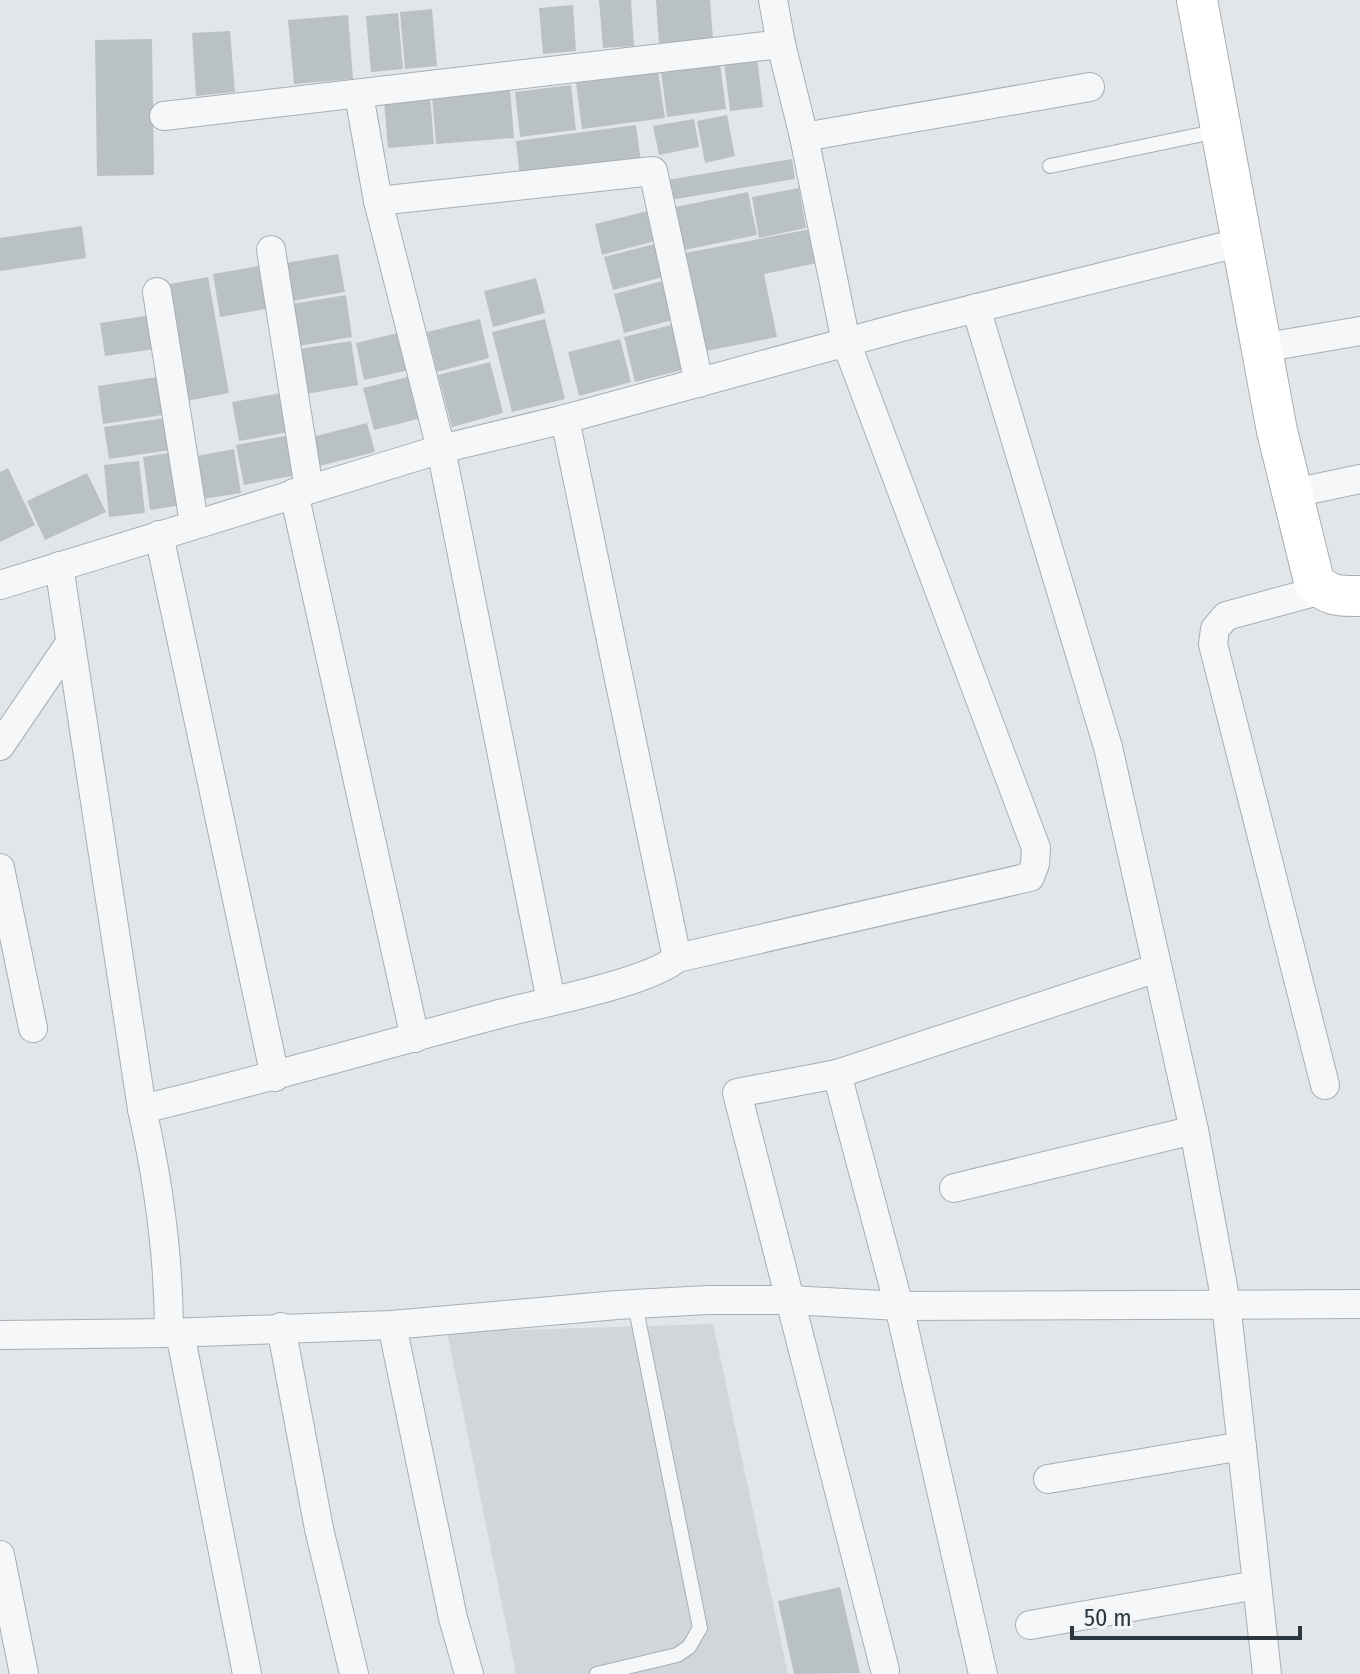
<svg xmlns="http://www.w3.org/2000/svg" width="1360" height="1674" viewBox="0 0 1360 1674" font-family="'Fira Sans Condensed',sans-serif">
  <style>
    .built { fill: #d1d6db }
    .building { fill: #bac1c5 }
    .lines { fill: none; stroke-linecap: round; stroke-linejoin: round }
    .lane-casing { stroke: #a8aeb3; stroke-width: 16 }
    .street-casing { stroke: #a8aeb3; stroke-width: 30 }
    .secondary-casing { stroke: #a8aeb3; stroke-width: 42 }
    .lane { stroke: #f5f7f8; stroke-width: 14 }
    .street { stroke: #f5f7f8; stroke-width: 28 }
    .secondary { stroke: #fff; stroke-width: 40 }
  </style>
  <rect width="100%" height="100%" fill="#e3e6e9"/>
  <!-- built -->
  <polygon class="built" points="713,1324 788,1674 516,1674 447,1332"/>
  <!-- building -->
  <g class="building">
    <polygon points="599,0 631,0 634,46 603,48"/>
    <polygon points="656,0 710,0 713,39 659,44"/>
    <polygon points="573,5 576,51 543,54 539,8"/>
    <polygon points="432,9 437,66 405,69 400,12"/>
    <polygon points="398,13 403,69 371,72 366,16"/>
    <polygon points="348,15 353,79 294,84 288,20"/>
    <polygon points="230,31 235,92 196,96 192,33"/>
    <polygon points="152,39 154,175 97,176 95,40"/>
    <polygon points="757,57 763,107 730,111 724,62"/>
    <polygon points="720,63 726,109 667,117 661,71"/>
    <polygon points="658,72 665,118 582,129 576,83"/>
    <polygon points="571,85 576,130 520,137 515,92"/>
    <polygon points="510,89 514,138 436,144 432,96"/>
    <polygon points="430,96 434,144 388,148 384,101"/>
    <polygon points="727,115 735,156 705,163 697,121"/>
    <polygon points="694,119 699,147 659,155 653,126"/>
    <polygon points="636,125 641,162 520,178 516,141"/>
    <polygon points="792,159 795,179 670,200 667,180"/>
    <polygon points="799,188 806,228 759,238 752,197"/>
    <polygon points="748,192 757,235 684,250 676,207"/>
    <polygon points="652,210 659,240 602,255 595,224"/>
    <polygon points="82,226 86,258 0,271 0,238"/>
    <polygon points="811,229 817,263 764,274 777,337 706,351 685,253"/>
    <polygon points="662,242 671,275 613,290 604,257"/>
    <polygon points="338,254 345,292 286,302 280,264"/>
    <polygon points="264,265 271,308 220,317 213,274"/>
    <polygon points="208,277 229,393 186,401 164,285"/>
    <polygon points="536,278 545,313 493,327 484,291"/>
    <polygon points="670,279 680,318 624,333 614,294"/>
    <polygon points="346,295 352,337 293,347 286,305"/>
    <polygon points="151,315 156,349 105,356 100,323"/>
    <polygon points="480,319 489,358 437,372 427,332"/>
    <polygon points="545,319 565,399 512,412 492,332"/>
    <polygon points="679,323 690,368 635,382 624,337"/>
    <polygon points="406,331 414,369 364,380 356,343"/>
    <polygon points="620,339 631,382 579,396 568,352"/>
    <polygon points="351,341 358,385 300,395 293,350"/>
    <polygon points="490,362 503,413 452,427 438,375"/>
    <polygon points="416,375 426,417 374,430 363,388"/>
    <polygon points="164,376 169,414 103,424 98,386"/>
    <polygon points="287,392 294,431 239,441 232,402"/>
    <polygon points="166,418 171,450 109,459 104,427"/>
    <polygon points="367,423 375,452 319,466 312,437"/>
    <polygon points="290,435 297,475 244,485 236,445"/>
    <polygon points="234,449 241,493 203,499 196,456"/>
    <polygon points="180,451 188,504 150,510 143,457"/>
    <polygon points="139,461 145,513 109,517 104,465"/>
    <polygon points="8,468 35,525 0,542 0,472"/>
    <polygon points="87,473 106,512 45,540 27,501"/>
    <polygon points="840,1587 860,1673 794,1674 778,1601"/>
  </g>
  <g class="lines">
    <!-- lane casing -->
    <g class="lane-casing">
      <g id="lane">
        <polyline points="1050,166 1218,131"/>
        <polyline points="597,1674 677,1655 689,1647 700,1628 635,1304"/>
      </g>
    </g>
    <!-- street casing -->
    <g class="street-casing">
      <g id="street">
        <polyline points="773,0 781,44"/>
        <polyline points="359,95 378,201 441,449 551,1001"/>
        <polyline points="804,137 1090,87"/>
        <polyline points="378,201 653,171 699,383"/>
        <polyline points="271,250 309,489"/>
        <polyline points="157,292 194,523"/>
        <polyline points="976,308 1108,747 1194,1130 1226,1303 1267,1674"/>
        <polyline points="1261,348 1360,331"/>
        <polyline points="565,419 677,958"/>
        <polyline points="294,493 415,1038"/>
        <polyline points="1294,493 1360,479"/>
        <polyline points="159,535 275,1077"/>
        <path d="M59,566L142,1109C159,1184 169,1257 169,1333"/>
        <polyline points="0,585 441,449 565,419 909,325 1242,242"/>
        <polyline points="1322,590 1226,616 1215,629 1213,644 1325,1085"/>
        <polyline points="0,746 70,643"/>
        <polyline points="0,868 33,1028"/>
        <polyline points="837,1074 899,1306 983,1674"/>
        <path d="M142,1109C263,1080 383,1045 503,1013C542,1003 651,982 677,958L1030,877L1035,864L1036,848L846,342L804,137L781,44L164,116"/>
        <polyline points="954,1188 1194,1130"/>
        <polyline points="392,1325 453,1618 469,1674"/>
        <polyline points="281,1327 319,1529 354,1674"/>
        <polyline points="180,1333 247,1674"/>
        <polyline points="0,1335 169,1333 392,1325 617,1305 707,1300 790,1300 899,1306 1360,1304"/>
        <polyline points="1048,1479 1242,1446"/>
        <polyline points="0,1555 24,1674"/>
        <polyline points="1030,1625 1257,1585"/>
        <polyline points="885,1670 737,1093 837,1074 1157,968"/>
      </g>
    </g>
    <!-- secondary casing -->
    <g class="secondary-casing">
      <path id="secondary" d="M1197,0L1277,431L1314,581C1328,597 1341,596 1360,596"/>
    </g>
    <!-- lane -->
    <use href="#lane" class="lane"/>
    <!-- street -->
    <use href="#street" class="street"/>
    <!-- secondary -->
    <use href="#secondary" class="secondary"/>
  </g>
  <!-- scale -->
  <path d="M1072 1626v12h228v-12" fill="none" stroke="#2c373f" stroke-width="4"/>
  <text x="1084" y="1626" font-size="24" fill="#2c373f" stroke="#f2f5f7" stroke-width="6" paint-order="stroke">50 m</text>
</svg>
